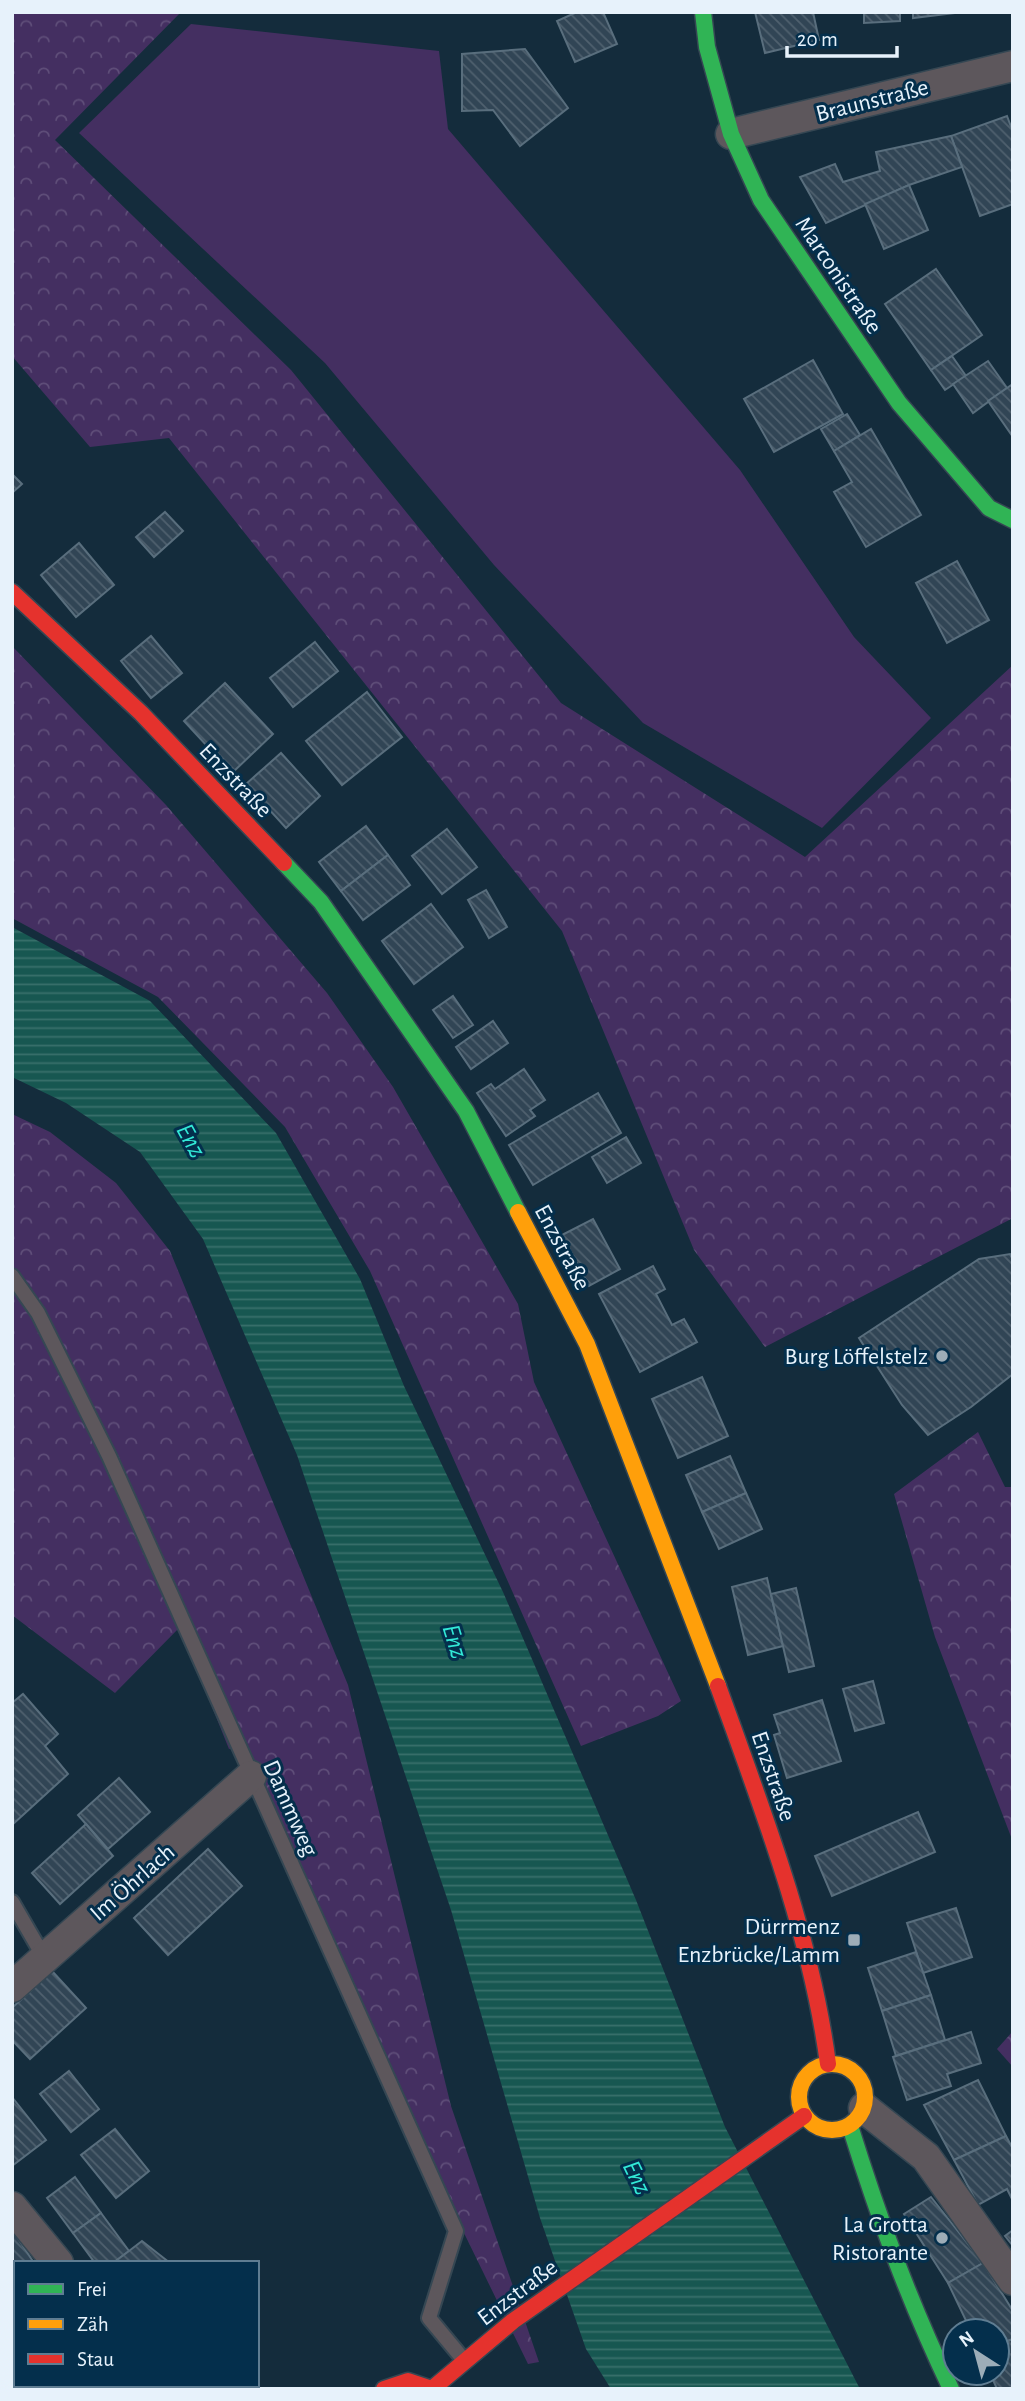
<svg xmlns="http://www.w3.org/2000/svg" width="1025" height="2401" viewBox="0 0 1025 2401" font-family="'Alegreya Sans',sans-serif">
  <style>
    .forest { fill: url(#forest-crowns) }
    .garden { fill: #442f61 }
    .water { fill: url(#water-rules) }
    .building { fill: url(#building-back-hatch); stroke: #596e7d; stroke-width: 2 }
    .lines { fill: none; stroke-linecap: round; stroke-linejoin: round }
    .lane-casing { stroke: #354753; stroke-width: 18 }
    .street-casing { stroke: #354753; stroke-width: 33 }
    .fast-casing { stroke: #354753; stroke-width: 19 }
    .slow-casing { stroke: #354753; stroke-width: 19 }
    .jam-casing { stroke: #354753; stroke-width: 19 }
    .lane { stroke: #5d575c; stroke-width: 14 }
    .street { stroke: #5d575c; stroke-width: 30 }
    .fast { stroke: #30b455; stroke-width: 16 }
    .slow { stroke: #ff9f0a; stroke-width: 16 }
    .jam { stroke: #e5322d; stroke-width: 16 }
    .poi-dot { fill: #9dadb8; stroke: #042f4c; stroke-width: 2.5 }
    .labels { text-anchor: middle; stroke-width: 6; stroke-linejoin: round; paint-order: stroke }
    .street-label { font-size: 24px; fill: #e7f2fb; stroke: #042f4c }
    .poi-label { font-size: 24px; fill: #e7f2fb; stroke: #042f4c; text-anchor: end }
    .water-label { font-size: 26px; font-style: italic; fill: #32e9d7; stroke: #042f4c }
  </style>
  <defs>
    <pattern id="forest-crowns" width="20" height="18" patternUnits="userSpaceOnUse" patternTransform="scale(1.75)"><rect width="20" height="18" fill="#442f61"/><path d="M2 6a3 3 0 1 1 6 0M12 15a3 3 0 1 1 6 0" fill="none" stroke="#5f4e79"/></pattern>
    <pattern id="water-rules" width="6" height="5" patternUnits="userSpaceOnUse" patternTransform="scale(1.75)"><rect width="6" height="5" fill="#175751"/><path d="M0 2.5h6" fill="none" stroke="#39706b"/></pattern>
    <pattern id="building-back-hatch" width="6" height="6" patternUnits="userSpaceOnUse" patternTransform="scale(1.75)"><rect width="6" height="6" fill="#314555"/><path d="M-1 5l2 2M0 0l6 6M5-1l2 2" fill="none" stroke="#4f606e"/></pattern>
  </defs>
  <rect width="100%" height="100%" fill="#142c3c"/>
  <!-- forest -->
  <g class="forest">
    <polygon points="12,12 181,12 55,140 291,370 561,703 805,857 1013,665 1013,1218 765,1347 694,1250 562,931 169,438 90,447 12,356"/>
    <polygon points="12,646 166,805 327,993 393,1087 518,1304 534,1382 681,1701 658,1716 581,1746 370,1271 285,1127 158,997 12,918"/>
    <polygon points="12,1114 50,1132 116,1183 170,1251 348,1685 451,2106 539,2362 528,2364 463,2231 245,1746 229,1749 180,1627 115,1693 12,1615"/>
    <polygon points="978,1432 1005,1487 1013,1487 1013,1842 935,1637 894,1494"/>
    <polygon points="1013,2031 1013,2067 997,2049"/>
  </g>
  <!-- garden -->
  <polygon class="garden" points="191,24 439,51 448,129 740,470 854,637 931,718 822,828 643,723 494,565 325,363 79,133"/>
  <!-- water -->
  <polygon class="water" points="12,927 150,1001 276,1133 360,1279 404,1386 503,1592 636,1900 725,2127 860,2389 611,2389 586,2349 540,2218 451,1910 297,1455 203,1239 140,1152 66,1103 12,1077"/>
  <!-- building -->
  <g class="building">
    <polygon points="577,12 603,12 617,44 575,62 557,21"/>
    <polygon points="755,12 813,12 819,40 765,53"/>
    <polygon points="864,12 900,12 900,21 864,23"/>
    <polygon points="913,12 954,12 954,13 913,18"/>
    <polygon points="525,49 568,108 520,146 493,110 462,111 462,54"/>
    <polygon points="1007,116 1013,132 1013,204 980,216 951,136"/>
    <polygon points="951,136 962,167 909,185 826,223 800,177 835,164 843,182 880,171 876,152"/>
    <polygon points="909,185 928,230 884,249 865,204"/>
    <polygon points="936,269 982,335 931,370 885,304"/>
    <polygon points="952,356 966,376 945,390 931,370"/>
    <polygon points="813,360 843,414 774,452 744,399"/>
    <polygon points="988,361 1007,388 973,413 953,384"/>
    <polygon points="1013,384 1013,437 988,401"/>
    <polygon points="847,414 860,435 834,451 821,429"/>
    <polygon points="871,429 921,515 866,547 834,492 852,482 834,451"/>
    <polygon points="12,474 22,484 12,493"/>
    <polygon points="165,512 183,531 154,557 136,537"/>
    <polygon points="79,543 114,585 76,617 41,575"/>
    <polygon points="957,561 989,620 947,643 916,583"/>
    <polygon points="151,636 182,673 151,698 121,661"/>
    <polygon points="315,642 338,671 293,707 270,678"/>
    <polygon points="225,683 273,734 232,773 184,721"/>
    <polygon points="367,692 402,737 342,785 306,741"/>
    <polygon points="281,753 320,796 286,828 246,784"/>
    <polygon points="366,826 388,855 341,891 319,862"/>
    <polygon points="447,829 477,867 442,894 412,856"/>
    <polygon points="388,855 410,885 363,920 341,891"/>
    <polygon points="486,890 507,927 489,938 468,900"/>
    <polygon points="431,904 463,947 414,984 382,941"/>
    <polygon points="453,996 473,1025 453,1038 433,1010"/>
    <polygon points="493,1021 508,1043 471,1069 456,1047"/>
    <polygon points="524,1069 545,1100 530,1110 535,1116 506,1136 477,1093 491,1084 495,1089"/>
    <polygon points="598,1093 621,1133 533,1185 509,1145"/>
    <polygon points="626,1137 641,1163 607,1183 592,1157"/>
    <polygon points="593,1219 620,1269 589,1286 562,1235"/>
    <polygon points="1010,1254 1013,1260 1013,1374 971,1407 928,1435 902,1405 859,1338 979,1259"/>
    <polygon points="653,1266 665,1289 656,1294 672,1325 684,1319 697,1342 640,1372 599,1294"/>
    <polygon points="702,1377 728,1436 678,1458 652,1399"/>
    <polygon points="730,1456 746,1493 702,1512 686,1475"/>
    <polygon points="746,1493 762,1529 719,1549 702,1512"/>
    <polygon points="767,1578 783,1646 748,1655 732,1587"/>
    <polygon points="796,1588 814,1666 789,1672 771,1594"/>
    <polygon points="873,1681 884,1723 855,1731 843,1689"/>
    <polygon points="23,1694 58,1734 45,1746 68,1774 12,1825 12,1703"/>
    <polygon points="822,1700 841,1761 787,1778 774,1735 780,1733 774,1715"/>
    <polygon points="119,1778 150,1812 108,1849 78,1815"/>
    <polygon points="918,1812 935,1852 832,1896 815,1856"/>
    <polygon points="86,1824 113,1856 60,1904 32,1873"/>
    <polygon points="208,1849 242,1886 168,1955 134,1918"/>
    <polygon points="956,1908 972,1957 923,1973 907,1923"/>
    <polygon points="916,1952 931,1995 882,2011 868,1968"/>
    <polygon points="52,1971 86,2008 30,2059 12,2040 12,2008"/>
    <polygon points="931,1995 945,2040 896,2056 882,2011"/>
    <polygon points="971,2032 981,2063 947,2074 951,2086 907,2100 893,2057"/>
    <polygon points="69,2071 99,2109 71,2132 40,2094"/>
    <polygon points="978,2080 1006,2136 954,2160 924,2105"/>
    <polygon points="12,2097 46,2140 12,2166"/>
    <polygon points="115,2129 149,2171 116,2198 81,2155"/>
    <polygon points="1006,2136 1013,2149 1013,2201 1007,2189 978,2205 954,2160"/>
    <polygon points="75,2177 101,2213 73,2233 47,2198"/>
    <polygon points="931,2197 983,2263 948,2283 904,2214"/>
    <polygon points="101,2213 129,2251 113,2263 95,2263 73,2233"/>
    <polygon points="12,2229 34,2263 16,2263 16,2289 12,2291"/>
    <polygon points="1013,2230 1013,2246 1005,2236"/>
    <polygon points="142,2241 170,2263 113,2263 129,2251"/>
    <polygon points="983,2263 1013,2311 1013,2339 997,2345 997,2331 971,2331 948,2283"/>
    <polygon points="1013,2339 1013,2389 997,2389 990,2373 997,2373 997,2345"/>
  </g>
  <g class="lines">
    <!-- lane casing -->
    <g class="lane-casing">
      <g id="lane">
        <polyline points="12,1276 38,1313 109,1456 456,2231 429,2318 463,2359"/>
        <polyline points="12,1902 45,1959"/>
      </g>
    </g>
    <!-- street casing -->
    <g class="street-casing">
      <g id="street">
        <polyline points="731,134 1013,66"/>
        <polyline points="12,1987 251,1776"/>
        <polyline points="864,2108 926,2157 1013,2280"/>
        <polyline points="12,2207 58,2263"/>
        <polyline points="205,2385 211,2389"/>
        <polyline points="16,2389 22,2385"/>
      </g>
    </g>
    <!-- fast casing -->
    <g class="fast-casing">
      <g id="fast">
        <polyline points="703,12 707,47 731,134 761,200 899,403 989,508 1013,520"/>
        <polyline points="284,863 321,902 466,1111 518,1212"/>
        <path d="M850,2126C879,2219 909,2301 951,2389"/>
      </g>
    </g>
    <!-- slow casing -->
    <g class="slow-casing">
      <g id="slow">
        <polyline points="518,1212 587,1344 718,1686"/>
        <circle cx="832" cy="2097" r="33"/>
      </g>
    </g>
    <!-- jam casing -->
    <g class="jam-casing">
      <g id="jam">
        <polyline points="12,592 141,713 284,863"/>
        <path d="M718,1686C762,1808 811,1935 828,2064"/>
        <polyline points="384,2389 408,2381 432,2389"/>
        <polyline points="432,2389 513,2321 804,2116"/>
      </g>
    </g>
    <!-- lane -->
    <use href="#lane" class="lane"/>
    <!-- street -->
    <use href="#street" class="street"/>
    <!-- fast -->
    <use href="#fast" class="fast"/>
    <!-- slow -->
    <use href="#slow" class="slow"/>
    <!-- jam -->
    <use href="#jam" class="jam"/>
  </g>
  <!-- markers -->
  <g class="poi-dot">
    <circle cx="942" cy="1356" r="7"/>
    <rect x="847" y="1933" width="14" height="14" rx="3.5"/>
    <circle cx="942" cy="2238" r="7"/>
  </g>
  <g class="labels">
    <!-- street labels -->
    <g class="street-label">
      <text transform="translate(872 100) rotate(-14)" y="8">Braunstraße</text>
      <text transform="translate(839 275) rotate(56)" y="8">Marconistraße</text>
      <text transform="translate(236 780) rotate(46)" y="8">Enzstraße</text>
      <text transform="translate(563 1247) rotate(62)" y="8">Enzstraße</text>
      <text transform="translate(774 1776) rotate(71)" y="8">Enzstraße</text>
      <text transform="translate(291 1808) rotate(66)" y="8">Dammweg</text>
      <text transform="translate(132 1882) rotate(-41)" y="8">Im Öhrlach</text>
      <text transform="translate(517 2292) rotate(-37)" y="8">Enzstraße</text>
    </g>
    <!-- poi labels -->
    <g class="poi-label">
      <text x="928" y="1364">Burg Löffelstelz</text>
      <text x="840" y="1934">Dürrmenz<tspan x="840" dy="28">Enzbrücke/Lamm</tspan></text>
      <text x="928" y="2232">La Grotta<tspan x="928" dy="28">Ristorante</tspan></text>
    </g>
    <!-- water labels -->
    <g class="water-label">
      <text transform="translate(192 1140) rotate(61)" y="9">Enz</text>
      <text transform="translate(456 1641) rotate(73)" y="9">Enz</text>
      <text transform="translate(638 2177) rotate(64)" y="9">Enz</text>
    </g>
  </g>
  <!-- border -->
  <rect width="1025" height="2401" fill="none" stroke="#e7f2fb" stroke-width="28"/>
  <!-- legend -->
  <rect x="14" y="2261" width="245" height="126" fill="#042f4c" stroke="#5f7d92" stroke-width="2"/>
  <rect x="28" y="2284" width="35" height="10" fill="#30b455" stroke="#5f7d92" stroke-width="2"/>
  <text x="77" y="2296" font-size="21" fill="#e7f2fb">Frei</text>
  <rect x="28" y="2319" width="35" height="10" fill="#ff9f0a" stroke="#5f7d92" stroke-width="2"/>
  <text x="77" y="2331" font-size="21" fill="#e7f2fb">Zäh</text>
  <rect x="28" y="2354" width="35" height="10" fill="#e5322d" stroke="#5f7d92" stroke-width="2"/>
  <text x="77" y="2366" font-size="21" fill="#e7f2fb">Stau</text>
  <!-- north arrow -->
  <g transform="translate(976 2352) rotate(324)"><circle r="33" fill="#042f4c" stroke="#5f7d92" stroke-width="2"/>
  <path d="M0-5L12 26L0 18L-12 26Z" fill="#9dadb8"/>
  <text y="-10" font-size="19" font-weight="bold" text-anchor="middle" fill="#e7f2fb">N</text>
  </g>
  <!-- scale -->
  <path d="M787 46v10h110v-10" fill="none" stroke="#e7f2fb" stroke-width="3.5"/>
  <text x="797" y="46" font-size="21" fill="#e7f2fb" stroke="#042f4c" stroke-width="5" paint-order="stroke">20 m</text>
</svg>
